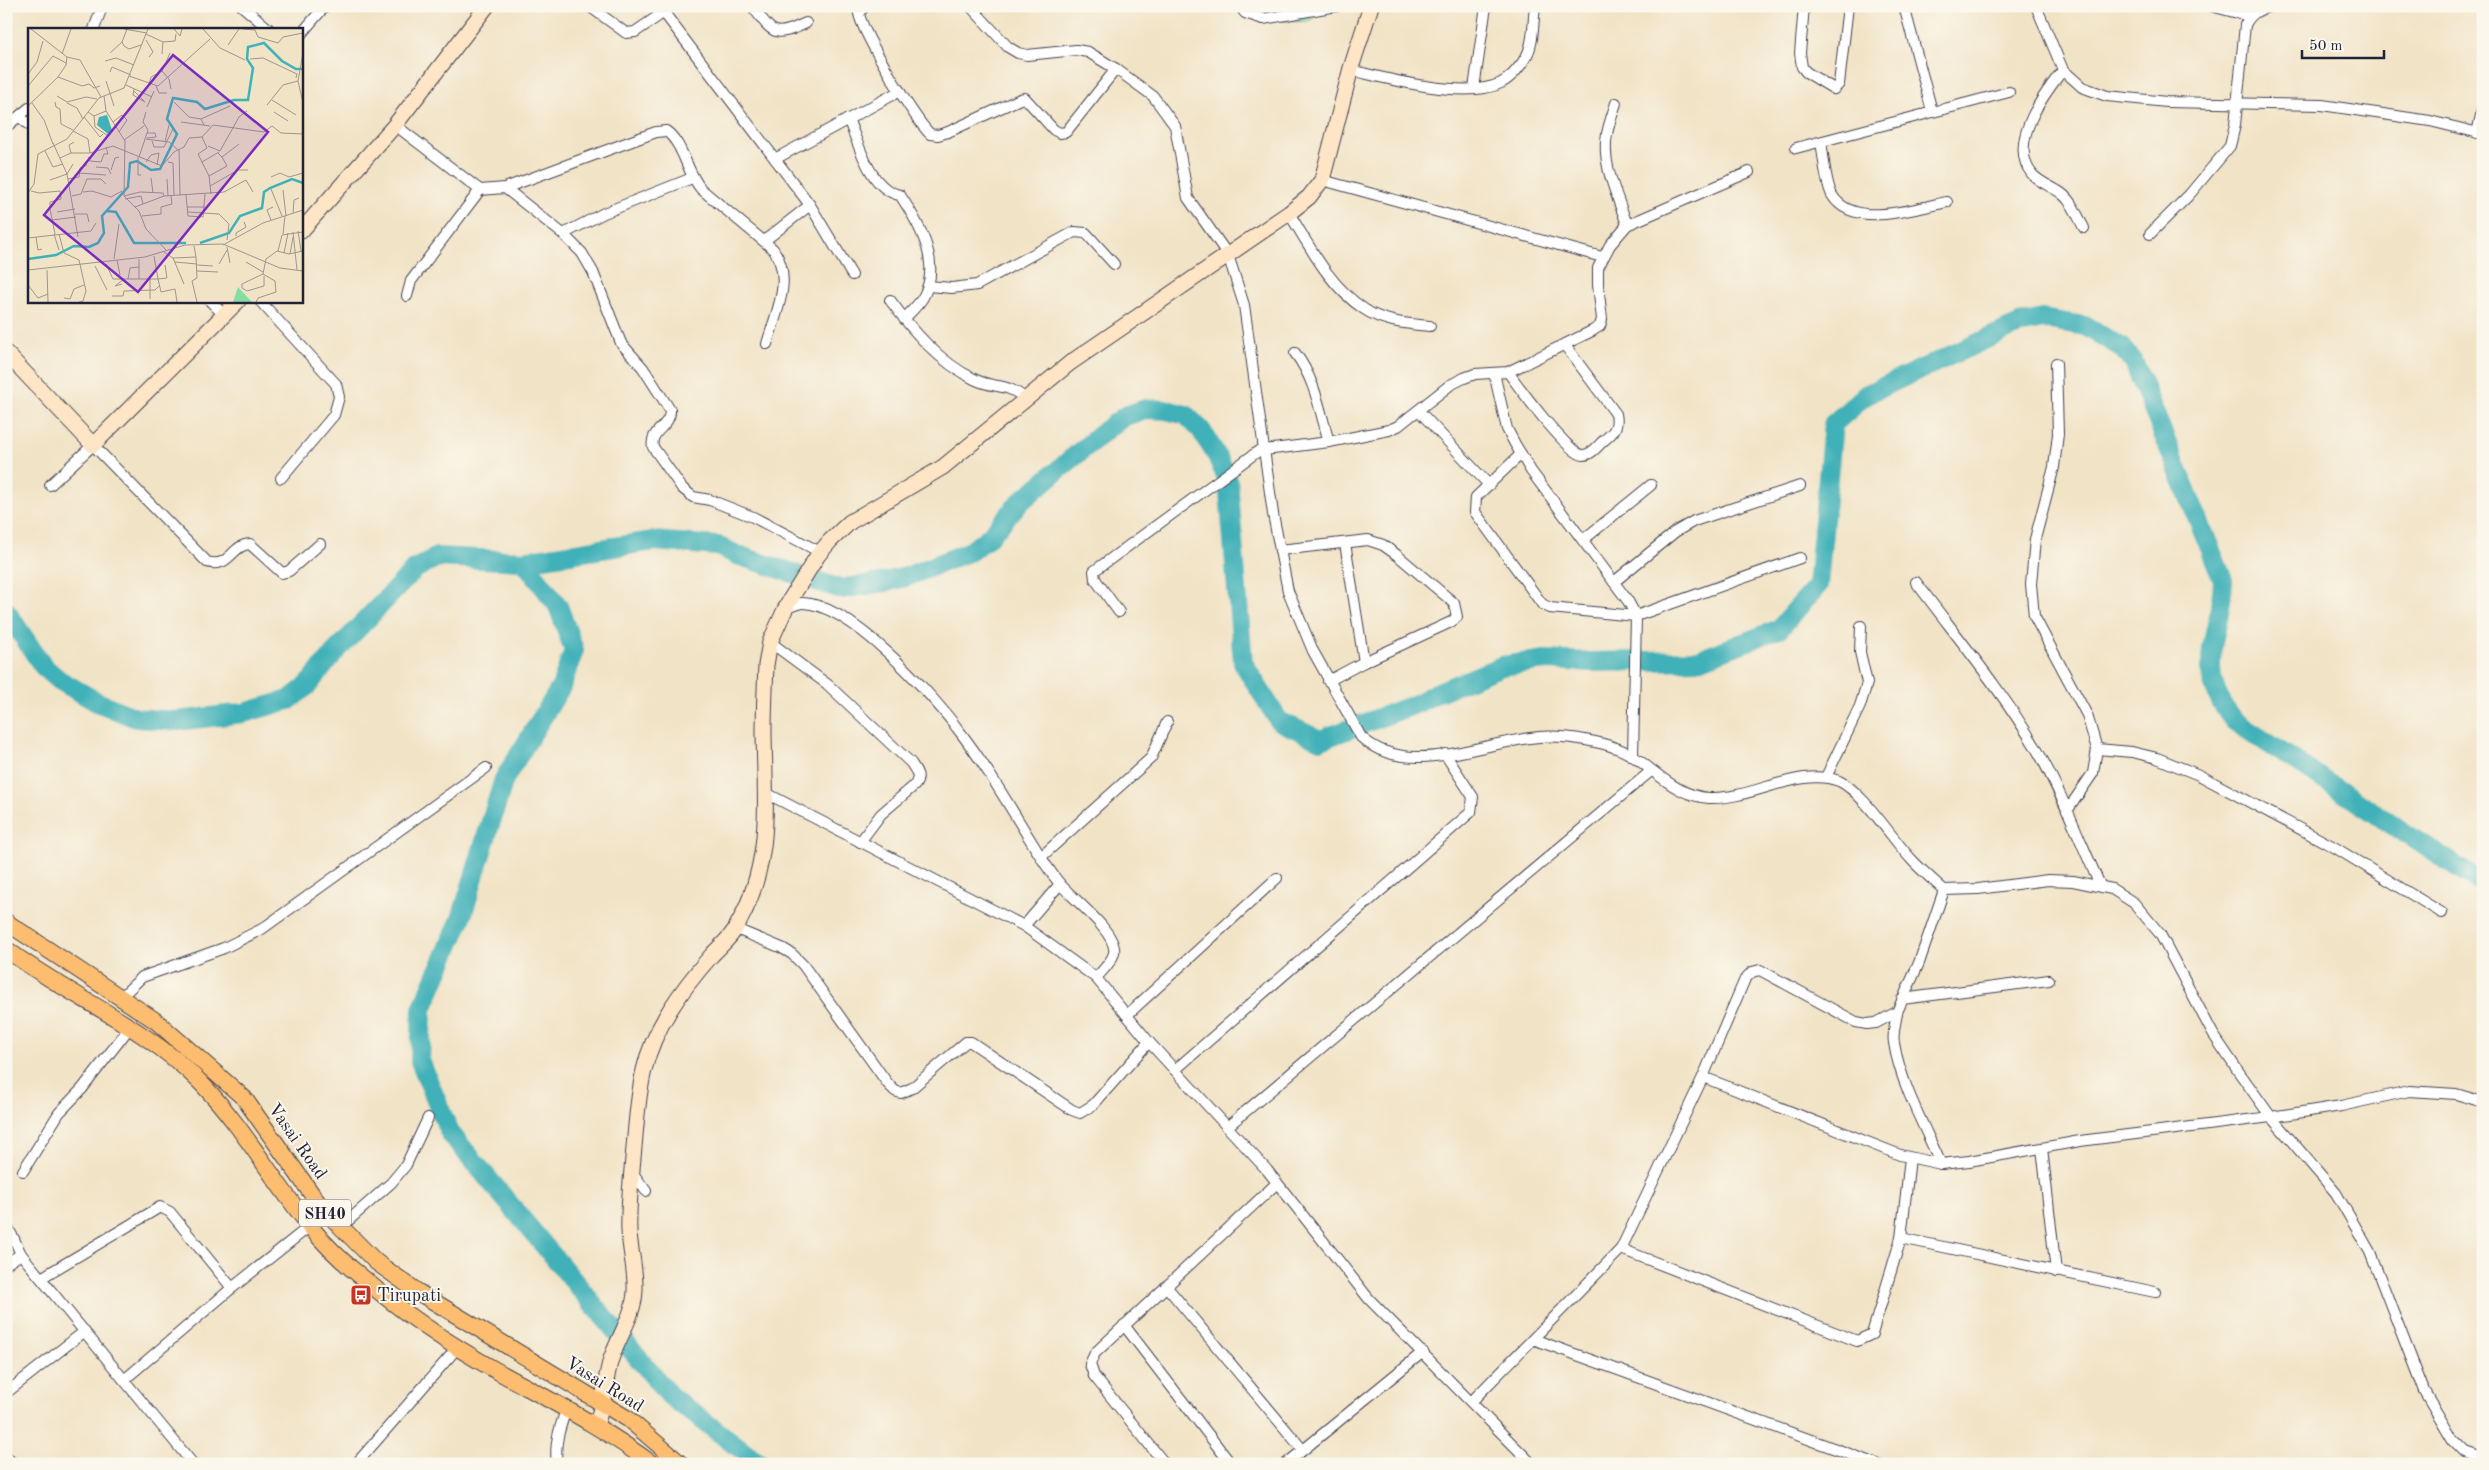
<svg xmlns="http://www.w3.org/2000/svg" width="2489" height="1470" viewBox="0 0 2489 1470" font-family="'Old Standard TT',serif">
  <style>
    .grass { fill: url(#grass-dots); stroke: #53806f }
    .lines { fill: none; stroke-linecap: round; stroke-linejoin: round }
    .river { stroke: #41b1b8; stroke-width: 20 }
    .street-casing { stroke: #413f50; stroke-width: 12 }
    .secondary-casing { stroke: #413f50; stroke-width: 17 }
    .primary-casing { stroke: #413f50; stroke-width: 18 }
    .street { stroke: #fff; stroke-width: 10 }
    .secondary { stroke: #fee5c5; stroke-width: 15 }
    .primary { stroke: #fcbd6f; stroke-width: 16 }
    .labels { text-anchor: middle; stroke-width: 4; stroke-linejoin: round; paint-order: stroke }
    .shield { fill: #fbf7ec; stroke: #636270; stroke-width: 1 }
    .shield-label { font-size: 16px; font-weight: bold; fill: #22223b }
    .street-label { font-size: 18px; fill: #22223b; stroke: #fbf7ec }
    .poi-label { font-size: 18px; fill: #22223b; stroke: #fbf7ec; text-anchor: start }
    .inset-river { fill: none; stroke: #41b1b8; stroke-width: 2.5 }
    .inset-road { fill: none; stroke: #9e968e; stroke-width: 1 }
    .view { fill: #7b2cbf; fill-opacity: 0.15; stroke: #7b2cbf; stroke-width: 2.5 }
    .inset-edge { fill: none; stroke: #22223b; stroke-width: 2.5 }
  </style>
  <defs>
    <pattern id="grass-dots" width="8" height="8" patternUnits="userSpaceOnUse" patternTransform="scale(1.25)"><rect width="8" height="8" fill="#84dea3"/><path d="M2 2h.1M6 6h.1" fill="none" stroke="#72be8d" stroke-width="1.8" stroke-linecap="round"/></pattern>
  </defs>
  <rect width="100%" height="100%" fill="#fbf7ec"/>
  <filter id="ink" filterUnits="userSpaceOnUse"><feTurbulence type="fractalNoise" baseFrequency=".02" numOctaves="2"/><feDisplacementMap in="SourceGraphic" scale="10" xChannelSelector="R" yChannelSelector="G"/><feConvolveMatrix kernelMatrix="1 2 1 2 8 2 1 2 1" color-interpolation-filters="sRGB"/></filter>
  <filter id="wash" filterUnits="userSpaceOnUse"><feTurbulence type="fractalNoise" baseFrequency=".0096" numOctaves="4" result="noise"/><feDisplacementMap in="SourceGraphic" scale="20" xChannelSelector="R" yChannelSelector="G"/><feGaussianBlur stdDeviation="1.12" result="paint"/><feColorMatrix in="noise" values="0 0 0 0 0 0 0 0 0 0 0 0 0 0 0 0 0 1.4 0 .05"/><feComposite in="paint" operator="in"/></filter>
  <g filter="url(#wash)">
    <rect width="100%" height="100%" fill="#f1e3c6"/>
    <!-- grass -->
    <polygon class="grass" points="1255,6 1282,6 1293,10 1300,6 1331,6 1307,22 1285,21"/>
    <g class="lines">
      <!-- river -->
      <g class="river">
        <polyline points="524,561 558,606 574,650 561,687 504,779 461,919 422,1009 420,1061 450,1133 670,1396 761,1464"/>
        <path d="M6,611L43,666L59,680L97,702L136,718L177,721L244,713L289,700L307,686L337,650L415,569L437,557L524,561L653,541L718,546L737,555L841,589L885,582L906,577L971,551L990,536L1020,502L1107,429L1125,416L1146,409L1166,410L1186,415L1201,430L1217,456L1228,480L1243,663L1279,721L1320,740L1416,704L1436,693L1502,666L1545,660L1590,662L1699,660L1779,629L1818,585L1833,424L1867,394L2019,324L2043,319L2085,326L2121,347L2134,363L2223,580C2221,638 2191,667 2234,721L2483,884"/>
      </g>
    </g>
  </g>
  <g filter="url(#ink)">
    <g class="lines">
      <!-- street casing -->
      <g class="street-casing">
        <g id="street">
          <polyline points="242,6 269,29"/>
          <polyline points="589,6 626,33 635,32 673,6"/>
          <path d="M752,6C773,33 773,39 806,23"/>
          <path d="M864,6L859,14C864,36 914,118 930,134L938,135L948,132L1020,99L1025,98L1054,130L1060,133L1066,132L1116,69"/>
          <path d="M970,6L1008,47L1018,53L1027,55L1076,50L1088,52L1116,69L1153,96L1175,126L1188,198L1228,255L1244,305L1273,514L1288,591L1313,651L1361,737C1407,780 1483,741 1539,737C1565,735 1613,742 1634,757C1659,774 1678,796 1709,798C1751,800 1799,766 1839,781C1862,791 1893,840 1911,859C1921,870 1933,880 1944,890L1978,889L2048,880L2073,881L2112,889L2134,903L2160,934L2213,1034L2236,1068L2271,1117L2336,1193L2370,1252L2424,1391L2453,1440L2466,1453L2483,1459"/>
          <polyline points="1240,6 1245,13 1263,19 1337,6"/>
          <polyline points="1804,6 1800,53 1802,67 1806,72 1834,89 1839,84 1848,6"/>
          <polyline points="1904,6 1932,111"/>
          <polyline points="2036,6 2063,70 2082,87 2107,96 2167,102 2322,105 2430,121 2483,134"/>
          <polyline points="2211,6 2249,16"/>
          <polyline points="665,14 810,205 852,275"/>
          <polyline points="94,29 101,10"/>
          <polyline points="301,34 325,6"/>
          <path d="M1351,70C1386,79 1468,100 1501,83C1511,78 1522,65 1527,55C1534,42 1533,21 1535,6"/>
          <path d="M2063,70C2044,94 2007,143 2032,174C2040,183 2051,186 2061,193C2072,201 2077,215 2084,228"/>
          <polyline points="1474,88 1486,6"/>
          <path d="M1616,103C1613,113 1609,123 1607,134C1601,165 1618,196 1627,225"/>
          <polyline points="20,117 29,125"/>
          <path d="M848,119C859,144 870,190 900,195C920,225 943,265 922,299C917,306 910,313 904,319"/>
          <path d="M395,125L480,190L505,188L656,132L666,131C683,143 686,171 701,189L773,249C794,278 776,312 767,344"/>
          <polyline points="6,127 29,108"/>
          <polyline points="2477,133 2483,106"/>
          <path d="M1821,142C1824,158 1825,181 1832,195C1853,230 1915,208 1947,202"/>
          <polyline points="1796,148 2009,92"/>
          <polyline points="775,159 900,91"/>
          <polyline points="1322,180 1602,257"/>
          <path d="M505,188L563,234L582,253L593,272L621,343L643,368L670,410C671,427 649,430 653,447L682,488L693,497L710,500L753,517L820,552"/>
          <path d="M1289,213C1310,247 1330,287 1364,309C1382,322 1409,324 1430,326"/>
          <polyline points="563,234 604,213 692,178"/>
          <path d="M2150,234L2189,195L2230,146L2235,125L2245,25C2251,13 2258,10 2271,6"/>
          <polyline points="764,241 810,205"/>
          <polyline points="928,286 952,288 977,285 1074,232 1086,233 1114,264"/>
          <polyline points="407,296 411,281 480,190"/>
          <path d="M890,300C912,330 939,362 974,379C996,390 1005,381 1027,400"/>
          <polyline points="210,301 224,315"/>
          <polyline points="260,301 336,384 339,397 334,415 281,478"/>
          <path d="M1295,353C1315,379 1320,411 1329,442"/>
          <polyline points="2056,363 2058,434 2054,467 2035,539 2031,584 2034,616 2087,715 2097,749 2093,773 2067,811"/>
          <path d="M1508,372C1518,386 1569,455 1583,455C1591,455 1597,447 1602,442C1613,433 1619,428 1616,414L1564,344"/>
          <polyline points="1494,373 1507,429 1515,444 1531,471 1628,601 1636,616 1633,756"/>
          <polyline points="1419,411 1489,485"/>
          <polyline points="1265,450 1329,442 1389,430 1398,426 1450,385 1464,378 1475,374 1508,372 1592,331 1600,326 1602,319 1598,285 1598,268 1610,245 1627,225 1749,172"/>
          <polyline points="1521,454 1476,497 1475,512 1542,604 1550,608 1636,616 1800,558"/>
          <path d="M50,485L93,445L207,562C230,569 231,545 250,544L282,573L289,571L320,544"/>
          <polyline points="1583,540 1651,485"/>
          <polyline points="1345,543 1364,662"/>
          <polyline points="1280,550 1368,540 1383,545 1397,555 1454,603 1457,617 1451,622 1364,662 1328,681"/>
          <polyline points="1614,582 1675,532 1694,521 1800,486"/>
          <path d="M1916,582C1957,637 2001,689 2036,748C2061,791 2079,839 2100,885"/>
          <path d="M785,609C790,607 798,603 803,603C850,604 930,692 957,728C990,770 1017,820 1046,865C1050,871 1055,878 1060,884C1072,898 1118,933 1114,953C1112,962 1102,971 1096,978"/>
          <polyline points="1119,612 1095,579 1094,571 1264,447"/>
          <path d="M770,642L827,684L911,763C916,771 921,776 915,785L881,814L860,842"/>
          <polyline points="2097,749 2132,752 2157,758 2199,775 2334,847 2442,913"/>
          <polyline points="1826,777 1860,706 1867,683 1860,652 1861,626"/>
          <polyline points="766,793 1024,926 1096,978 1149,1042 1267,1170 1369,1299 1532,1464"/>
          <polyline points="1041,857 1151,758 1167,722"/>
          <polyline points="1024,926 1060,884"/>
          <polyline points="736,929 782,948 792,954 803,965 888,1084 895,1091 901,1093 912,1088 966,1042 971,1042 1072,1110 1080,1113 1093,1105 1149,1042"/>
          <polyline points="120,998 142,977 224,948 262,929 486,768"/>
          <polyline points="1902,999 2049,980"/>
          <path d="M1897,1012C1896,1022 1892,1034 1894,1043C1900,1082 1925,1128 1941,1164L1969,1161L2080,1141L2271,1117L2341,1106L2409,1091L2456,1094L2483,1102"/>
          <polyline points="1127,1015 1277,878"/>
          <polyline points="1175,1070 1471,812 1473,797 1445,754"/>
          <polyline points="1703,1077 1900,1155 1941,1164"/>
          <polyline points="1227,1127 1651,771"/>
          <polyline points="2042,1148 2056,1272"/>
          <polyline points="1910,1158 1901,1238 2155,1292"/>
          <polyline points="23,1171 59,1113 82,1089 130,1027"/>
          <polyline points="632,1172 646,1191"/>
          <polyline points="6,1224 14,1239"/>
          <polyline points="340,1228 391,1183 406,1165 428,1118"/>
          <polyline points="6,1241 14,1239 21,1254 124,1380 232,1288 310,1226"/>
          <polyline points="1621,1249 1857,1341 1872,1334 1901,1238"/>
          <polyline points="6,1264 21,1254"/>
          <polyline points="41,1278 160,1207 170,1212 232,1288"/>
          <polyline points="1166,1286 1302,1449"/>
          <polyline points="1124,1325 1231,1464"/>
          <polyline points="1533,1339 1877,1464"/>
          <polyline points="124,1380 193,1464"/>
          <polyline points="6,1393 85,1331"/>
          <polyline points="1472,1401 1621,1249 1703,1077 1745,979 1752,972 1760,970 1856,1022 1867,1024 1876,1023 1897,1012 1919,963 1944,890"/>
          <polyline points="6,1456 13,1464"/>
          <polyline points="356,1464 458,1347"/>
          <path d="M557,1464C554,1443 560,1427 567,1407"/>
          <polyline points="1165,1464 1094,1376 1090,1364 1095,1353 1277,1183"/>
          <polyline points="1286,1464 1423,1352"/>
        </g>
      </g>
      <!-- secondary casing -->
      <g class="secondary-casing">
        <g id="secondary">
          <polyline points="301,231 395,125 487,6"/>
          <polyline points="6,353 93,445 238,301"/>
          <path d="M596,1425C605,1402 604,1382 611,1359C619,1336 634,1315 635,1291C636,1271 630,1251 629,1231C628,1207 631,1182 633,1158C636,1129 637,1099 644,1070C654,1027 682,989 711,956C719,947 731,938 737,926C773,862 765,804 764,734C764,711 765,688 766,665L770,642L788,603L818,555L830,541L850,522L943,467L1070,363L1289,213L1309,197L1322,180L1351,68L1371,6"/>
        </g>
      </g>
      <!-- primary casing -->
      <g class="primary-casing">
        <g id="primary">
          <polyline points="6,922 156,1021 244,1098 321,1207 376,1262 418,1292 628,1419 681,1464"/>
          <path d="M6,949C68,996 144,1025 200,1082C242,1125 271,1178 309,1225C324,1244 344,1263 363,1278C402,1312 452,1346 497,1371C551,1401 603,1427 652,1464"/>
        </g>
      </g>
      <!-- street -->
      <use href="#street" class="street"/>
      <!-- secondary -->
      <use href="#secondary" class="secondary"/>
      <!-- primary -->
      <use href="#primary" class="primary"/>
    </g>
  </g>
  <!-- icons -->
  <defs>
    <g id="bus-square" transform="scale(1.125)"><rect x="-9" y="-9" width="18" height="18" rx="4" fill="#c8321e" stroke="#fbf7ec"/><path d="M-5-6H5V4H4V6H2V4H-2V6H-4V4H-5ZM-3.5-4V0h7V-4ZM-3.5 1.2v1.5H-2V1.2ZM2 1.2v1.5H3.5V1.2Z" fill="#fff"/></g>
  </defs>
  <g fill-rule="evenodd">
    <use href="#bus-square" x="361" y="1295"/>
  </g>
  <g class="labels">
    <!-- shield labels -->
    <rect class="shield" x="299" y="1199.5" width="52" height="27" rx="4"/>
    <g class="shield-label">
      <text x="325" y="1219">SH40</text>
    </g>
    <!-- street labels -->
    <g class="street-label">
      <text transform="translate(298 1141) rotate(55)" y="6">Vasai Road</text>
      <text transform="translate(605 1384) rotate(32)" y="6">Vasai Road</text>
    </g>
    <!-- poi labels -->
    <g class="poi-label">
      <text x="377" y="1301">Tirupati</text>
    </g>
  </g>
  <!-- overview -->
  <g transform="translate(28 28)">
    <rect width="275" height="275" fill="#f1e3c6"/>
    <path d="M210,259L224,274H205Z" fill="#84dea3"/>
    <path d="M79,87L84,102L80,106L69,97L71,89Z" fill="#41b1b8"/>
    <path class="inset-river" d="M79,183L88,184L106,215H158M172,215L201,205L212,188L234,180L236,164L242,160L264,151L275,155M0,231L28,227L46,218L61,219L70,215L76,205L74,188L100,159L102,135L109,133L123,142L132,141L149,106L139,91L145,70L169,74L177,81L206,72H220L225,40L219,31L220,19L236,15L254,33L268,41H275"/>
    <path class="inset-road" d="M3,1L39,29L52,32L73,69M96,1L119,5M99,1L94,14L96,18L101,21L113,17M146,1L152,8L154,1M175,1L192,20L217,32M215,1L227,2L230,9L250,15L255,9L275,5M118,6L135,14L134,26M118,12L125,24L121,29M135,14L147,13L148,6M200,17L211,1M82,25L94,14M142,25L134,43L141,51L143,61M275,25L270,53L275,75M34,26L43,1M222,31L235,30L269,46L268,50M77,33L88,30L106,37M82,44L84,39L103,47M0,46L9,34L15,13M101,48L130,58L182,11M30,49L54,58L61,56L66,60L72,58M78,53L86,78M121,56L123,49L134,43M98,57L124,69M0,58L25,28L38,35M128,58L131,65H139M106,61L105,67L117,74L106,63M29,68L39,74L58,69L69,71M76,68L78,83L97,113L96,168L111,183L118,201L139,223M244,72L268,87M27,74L28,79L32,81L33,96L45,102M146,74L161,89L173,91L176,97M4,75L16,92L25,116M39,75L49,80L55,91M239,77L255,57L270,53M0,78L30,49L38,37L39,29M119,79L126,63M60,84L66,88L78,83M246,84L260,93M66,88L67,99L80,108L87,99M56,89L72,109L75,106M173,91L202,78M85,94L94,87L99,92L91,104M153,94L182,98M45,103L60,111L62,125L85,118L134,138L146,124L156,119L161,110L174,109L185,97L236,104L244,98L253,105L275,106M174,109L179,120L170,126L181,148L183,166M119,110L128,109L127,105H119M118,111L141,114L150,122M96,112L116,98M124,113L126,119H136L145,101M137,114L141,97M25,115L39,146L50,209M180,118L192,123L211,89L219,83M151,121L152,167M17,123L25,139L35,136M43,125H62M190,125L194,129L211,116M60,129L62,133L73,134L76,126H80L78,119M110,129V147H113M111,129L120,102L115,94L118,84M32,130L43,125L41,117L46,114M118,134L123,127L131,125L129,137M140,134L145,135L146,167M174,134L191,124M68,139L80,140L83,146M83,142L87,130L91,129M51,145L78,147M181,148L199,138L194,129M243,149L252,145L261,149L275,145M123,150L125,165M40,151L51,149L52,140L59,137M139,151L140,168M22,152L39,146L45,136M182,158L210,142H220M243,161L254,188M255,162L258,188M3,163L11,165L32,163L33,171L22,174V179M55,164L64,163L83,169L94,163M0,165L6,156L10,126L39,111L71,70L96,60L120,1M158,167L160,188L175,189L177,166M44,168L53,166L59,151H73L78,156M96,168L112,164L135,165L136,168M97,171L113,168L115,176M107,179L136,168L196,164L218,152L225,164M159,179H177M22,181L27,206M29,184L47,181M160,184L191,186L201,196L199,212M265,185L266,172L271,170M47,186H59L61,194M114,188L133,186V179L144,176L143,168M24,192L48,189M243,192L239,182L245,179M270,203L273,223M265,204L269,242M26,206L31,222M31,206L36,225L51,232L58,263L55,273L51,274M255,206L257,188M208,208V205L218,199L216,194M8,209L10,222L14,221M0,210L63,203L68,195M195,217L235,195L275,182M199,219L202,235M250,223L254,207L275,204M136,224L145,230L168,229L166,218M256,225L260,205M262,226L265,209M126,228L130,251L139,250L137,237M168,229L169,250L164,253L169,274M145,230L156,256M86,231L91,196M89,232L92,247M147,234L169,236M218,234L235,244M78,236L85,251H96M191,236L199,222M169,237L185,238M67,238L79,262M0,242L117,229L157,217L195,216L252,240L275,243M19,242L20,274M169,243L190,244M235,246L214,256V260L219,263L236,258V248M100,251L102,240L111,239M111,251H130L133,264L147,261L149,274M94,256L87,258L96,251H111V231M0,257L10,270L20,266M84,268H95L96,263L127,262L131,258M36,270L42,271L46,261L56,257M122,271V251M228,274L230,270L248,264L247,253L235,246L238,231L249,223L261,226L275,223"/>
    <path class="view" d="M145,27L240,104L110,264L16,187Z"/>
    <rect width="275" height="275" class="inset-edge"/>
  </g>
  <!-- margin -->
  <rect width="2489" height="1470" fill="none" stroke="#fbf7ec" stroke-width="25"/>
  <!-- scale -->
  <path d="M2302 50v8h82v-8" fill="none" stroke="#22223b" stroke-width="2.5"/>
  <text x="2309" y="50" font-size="15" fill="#22223b" stroke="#fbf7ec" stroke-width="4" paint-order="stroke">50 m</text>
</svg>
